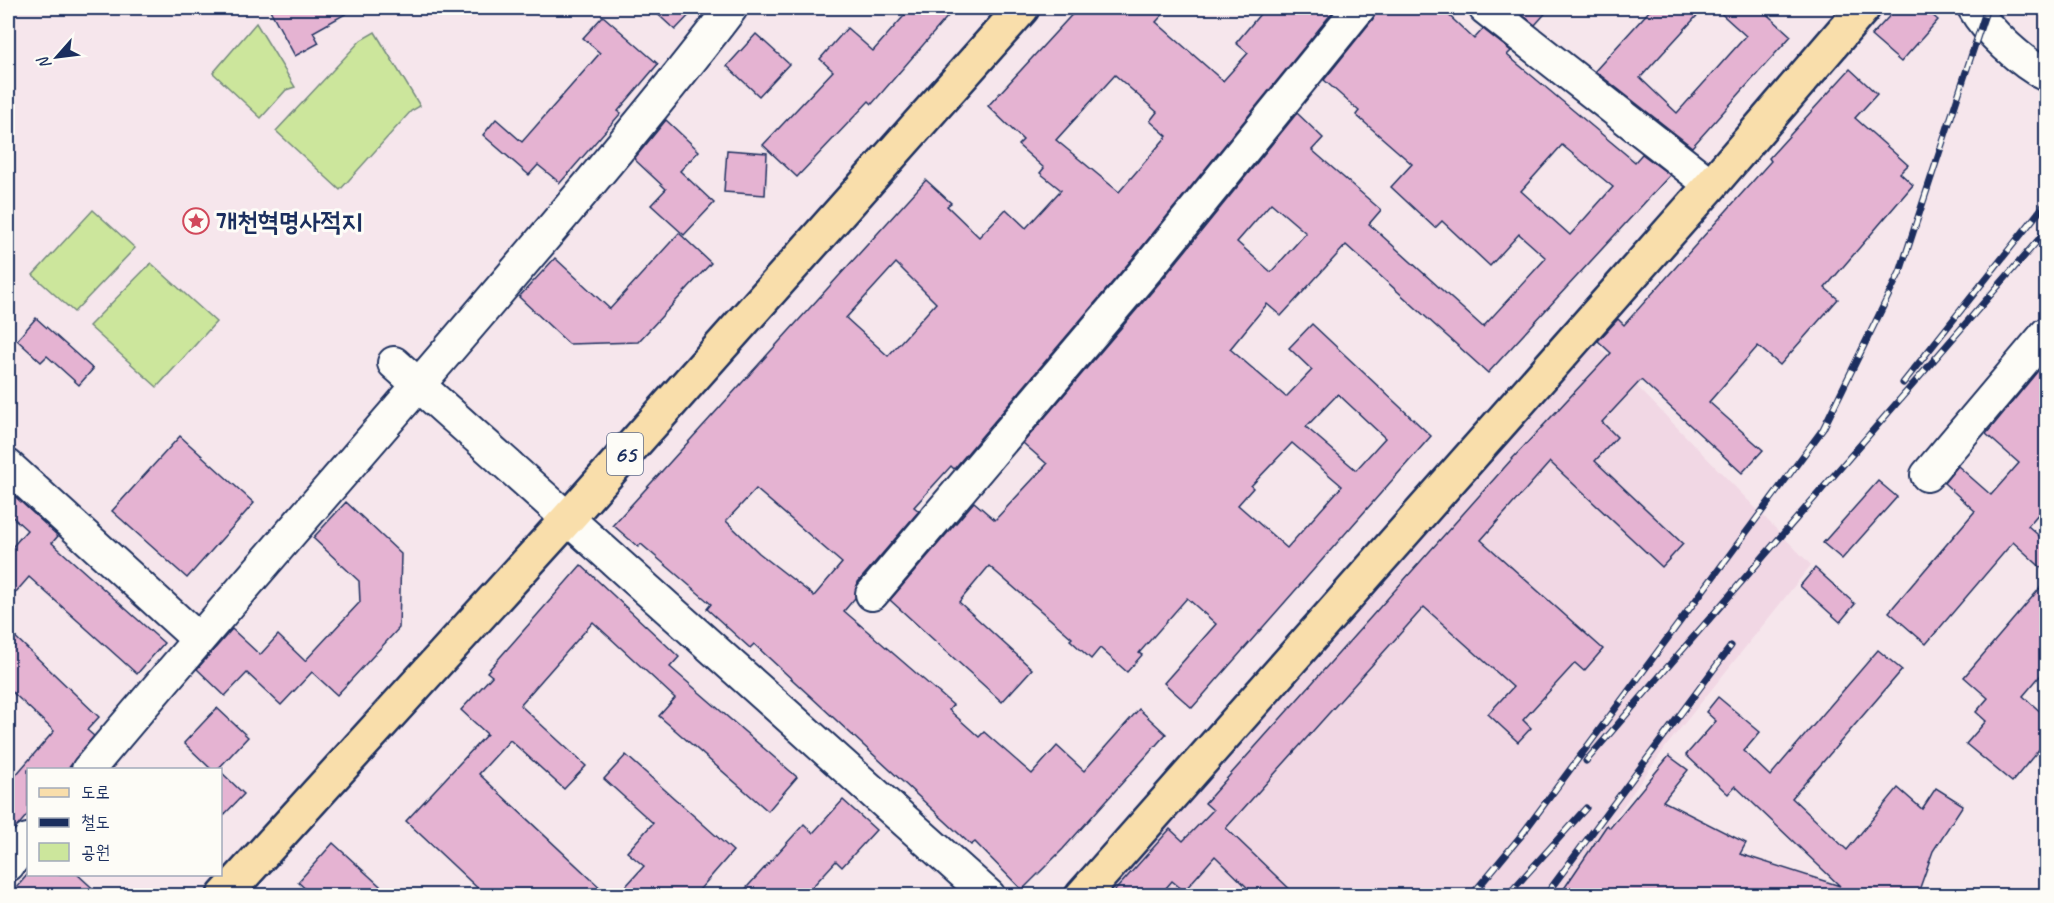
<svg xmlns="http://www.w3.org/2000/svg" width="2054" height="903" viewBox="0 0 2054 903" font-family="Caveat,'Poor Story',sans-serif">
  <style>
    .built { fill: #f1d7e4 }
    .green { fill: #cce69c; stroke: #748a7d; stroke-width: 1.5 }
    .building { fill: #e5b3d2; stroke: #1b2f5e; stroke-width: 1.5; fill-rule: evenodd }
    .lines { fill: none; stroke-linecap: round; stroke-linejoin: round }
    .minor-casing { stroke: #1b2f5e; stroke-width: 36 }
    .major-casing { stroke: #1b2f5e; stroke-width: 38 }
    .minor { stroke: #fdfcf7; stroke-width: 32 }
    .major { stroke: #f9deab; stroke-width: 33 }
    .rail-casing { stroke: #1b2f5e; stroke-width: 7 }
    .rail { stroke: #fdfcf7; stroke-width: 4.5; stroke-dasharray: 14; stroke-linecap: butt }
    .labels { text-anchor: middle; stroke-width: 6; stroke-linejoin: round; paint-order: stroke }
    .shield { fill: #fdfcf7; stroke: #5f6c8c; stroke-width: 1.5 }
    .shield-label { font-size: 24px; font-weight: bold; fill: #1b2f5e }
    .poi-label { font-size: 26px; font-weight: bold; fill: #1b2f5e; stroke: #fdfcf7; text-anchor: start }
  </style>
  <rect width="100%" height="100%" fill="#f6e6ec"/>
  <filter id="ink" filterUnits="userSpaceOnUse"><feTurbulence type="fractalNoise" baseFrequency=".0167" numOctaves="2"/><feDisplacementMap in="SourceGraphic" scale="12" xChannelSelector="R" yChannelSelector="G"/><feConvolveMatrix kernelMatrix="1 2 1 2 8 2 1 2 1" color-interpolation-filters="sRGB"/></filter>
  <g filter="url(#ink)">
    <!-- built -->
    <polygon class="built" points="1591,339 1811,565 1667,745 1559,895 1104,896 1212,778"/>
    <!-- green -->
    <g class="green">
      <polygon points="256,23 295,87 286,90 261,118 213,73"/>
      <polygon points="375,32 420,106 411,111 340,190 276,131 361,40"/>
      <polygon points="93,210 135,248 74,312 33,275"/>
      <polygon points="151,263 216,322 157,387 89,326"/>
    </g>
    <!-- building -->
    <g class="building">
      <polygon points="269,8 356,8 313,32 319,43 295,56"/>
      <polygon points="651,8 696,8 675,30"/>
      <polygon points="911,8 955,8 872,104 869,101 797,177 763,145 833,71 820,59 847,28 873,51"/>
      <path d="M1078,8H1169L1156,22L1223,81L1248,53L1236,43L1265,8H1336L1133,258L954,469L951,466L914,507L919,511L858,582L855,598L844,611L953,705L949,710L979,737L984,732L1032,774L1057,746L1084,771L1139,709L1166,734L1063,849L1022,890L975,842L971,845L754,644L750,648L707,609L711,604L641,544L638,547L613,525L926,180L951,203L947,206L979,237L1006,209L1026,228L1061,190L1040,173L1044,168L1018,145L1023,140L988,106ZM1115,75L1157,112L1150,121L1167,136L1119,192L1056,140ZM896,263L936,303L888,356L846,318ZM756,489L842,563L814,596L759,553L726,521Z"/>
      <path d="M1377,8H1441L1474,39L1483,29L1511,51L1507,55L1635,162L1642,154L1670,175L1488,373L1346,245L1281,316L1267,304L1230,349L1286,397L1312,370L1289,348L1312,324L1431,436L1192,708L1164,683L1216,624L1187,598L1139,653L1142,655L1127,672L1100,648L1091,659L1070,640L1072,638L989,566L959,602L1032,669L1002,702L890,600L974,502L995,520L1047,464L1023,443L1161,281L1297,113L1323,138L1312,150L1381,210L1369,224L1483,327L1546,258L1519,234L1490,266L1442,221L1435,228L1391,187L1412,164L1356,115L1359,111L1324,80L1373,19ZM1562,145L1613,187L1570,235L1521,191ZM1271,203L1306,233L1271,272L1237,242ZM1338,394L1385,438L1356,470L1306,427ZM1292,443L1342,486L1287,548L1238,505L1253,488L1251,486Z"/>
      <polygon points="1514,8 1550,8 1535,25"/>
      <polygon points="1652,8 1704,8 1640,78 1677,113 1746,36 1715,8 1760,8 1791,36 1692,147 1595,71"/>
      <polygon points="1897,8 1924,8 1938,20 1901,62 1871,36"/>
      <polygon points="603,16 658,64 618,111 621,113 560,183 538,165 529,175 483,135 496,119 522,142 600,53 583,38"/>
      <polygon points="756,34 789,64 759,96 727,66"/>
      <polygon points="1850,69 1877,94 1855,118 1908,165 1900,173 1913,185 1825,288 1838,299 1780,365 1758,346 1709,402 1763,450 1742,473 1641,380 1602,422 1617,437 1595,461 1683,544 1662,567 1550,462 1481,540 1603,649 1584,671 1575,663 1523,720 1531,728 1518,742 1488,714 1513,687 1424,607 1226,828 1297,896 1256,896 1215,856 1184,891 1172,881 1159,896 1110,896 1170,829 1183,841 1213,810 1205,803 1512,459 1611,353 1598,341 1618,319 1624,325 1771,161 1769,158"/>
      <polygon points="666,120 699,151 680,171 714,203 684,235 651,205 666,189 634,159"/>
      <polygon points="727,150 767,153 765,195 724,192"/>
      <polygon points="679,233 711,263 638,342 569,344 519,297 555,258 610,309"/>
      <polygon points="36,318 93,369 79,385 47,356 41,362 17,340"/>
      <polygon points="2046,361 2046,505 2028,526 2046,542 2046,572 2013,542 1926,644 1889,612 1975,511 1944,483 1958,466 1991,495 2019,463 1986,434"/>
      <polygon points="180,436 254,503 187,578 112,511"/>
      <polygon points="1878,481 1897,497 1842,559 1823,543"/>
      <polygon points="8,490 58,536 52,543 164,643 137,674 29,577 8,601 8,552 27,530 8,513"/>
      <polygon points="346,502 401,554 399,628 337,695 312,672 281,705 247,673 225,696 197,669 232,629 260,655 278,635 305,661 360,602 359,581 313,538"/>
      <polygon points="581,565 679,657 670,667 797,777 768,811 659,716 675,698 593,622 520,705 586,766 564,789 510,740 479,774 609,896 486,896 406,821 487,734 461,710 492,676 487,672"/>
      <polygon points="1815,568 1855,604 1840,622 1800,586"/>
      <polygon points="2046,581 2046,669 2023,696 2046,717 2046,741 2012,782 1966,744 1986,721 1976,712 1988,698 1964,677"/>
      <polygon points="8,630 99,717 87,730 94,736 67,770 28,770 28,814 8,837 8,784 54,731 8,688"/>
      <polygon points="1878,650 1902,670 1792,798 1847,850 1898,788 1922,809 1936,788 1963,805 1933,851 1917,896 1559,896 1607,825 1610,828 1669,756 1688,770 1663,801 1746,843 1740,854 1840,886 1735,786 1728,794 1686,755 1716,721 1706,712 1718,697 1760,732 1744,751 1770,776"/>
      <polygon points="217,708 248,737 217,770 212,770 184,743"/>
      <polygon points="626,755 733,851 694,896 617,896 644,866 627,852 653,823 604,779"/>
      <polygon points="220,771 244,794 220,819"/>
      <polygon points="843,800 876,830 842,867 836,861 804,896 739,896 804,824 813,833"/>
      <polygon points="333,843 391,896 313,896 298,882"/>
      <polygon points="28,874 77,874 101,896 9,896"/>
    </g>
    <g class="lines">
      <!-- minor casing -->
      <g class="minor-casing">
        <g id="minor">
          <polyline points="1485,8 1711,185"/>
          <path d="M1974,8C1987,31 2022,63 2046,75"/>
          <polyline points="394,363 989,896"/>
          <polyline points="8,466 198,639"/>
          <polyline points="1927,475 2046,334"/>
          <polyline points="872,594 1147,269 1359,8"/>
          <path d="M88,770C234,596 385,426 532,252C600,172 668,91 731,8"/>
          <polyline points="8,865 28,840"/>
        </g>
      </g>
      <!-- major casing -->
      <g class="major-casing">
        <g id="major">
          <polyline points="224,896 569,517 1022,8"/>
          <polyline points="1082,896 1711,185 1863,8"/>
        </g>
      </g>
      <!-- minor -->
      <use href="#minor" class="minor"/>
      <!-- major -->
      <use href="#major" class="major"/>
      <!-- rail casing -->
      <g class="rail-casing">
        <g id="rail">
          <polyline points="1903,383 2046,203"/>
          <polyline points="1586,761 2046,231"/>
          <polyline points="1520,837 1823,429 1900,272 1987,8"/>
          <polyline points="1471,896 1525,831"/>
          <polyline points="1507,896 1586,808"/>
          <polyline points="1545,896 1731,646"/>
        </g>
      </g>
      <!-- rail -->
      <use href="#rail" class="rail"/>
    </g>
  </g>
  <!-- icons -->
  <defs>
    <g id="sight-ring" transform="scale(1.35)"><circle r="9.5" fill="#fdfcf7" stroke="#d1495b" stroke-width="1.5"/><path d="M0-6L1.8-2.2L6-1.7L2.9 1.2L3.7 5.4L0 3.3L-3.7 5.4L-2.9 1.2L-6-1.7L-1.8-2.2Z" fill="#d1495b"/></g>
  </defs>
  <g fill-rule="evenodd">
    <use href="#sight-ring" x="196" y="221"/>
  </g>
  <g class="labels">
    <!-- shield labels -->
    <rect class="shield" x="607" y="433" width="36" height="42" rx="4.5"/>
    <g class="shield-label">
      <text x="625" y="462">65</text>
    </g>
    <!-- poi labels -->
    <g class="poi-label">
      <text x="216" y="230">개천혁명사적지</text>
    </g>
  </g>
  <!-- margin -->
  <rect width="2054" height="903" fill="none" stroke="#fdfcf7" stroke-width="30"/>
  <rect x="15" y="15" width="2024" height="873" fill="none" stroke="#1b2f5e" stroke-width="2" filter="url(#ink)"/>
  <!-- legend -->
  <rect x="27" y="768" width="195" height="108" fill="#fdfcf7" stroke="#a3aaba" stroke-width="1.5"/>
  <rect x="39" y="788" width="30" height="9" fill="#f9deab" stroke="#a3aaba" stroke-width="1.5"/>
  <text x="81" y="798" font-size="18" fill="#1b2f5e">도로</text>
  <rect x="39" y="818" width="30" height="9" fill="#1b2f5e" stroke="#a3aaba" stroke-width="1.5"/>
  <text x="81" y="828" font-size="18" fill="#1b2f5e">철도</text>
  <rect x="39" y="843" width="30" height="18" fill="#cce69c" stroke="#a3aaba" stroke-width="1.5"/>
  <text x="81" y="858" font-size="18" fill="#1b2f5e">공원</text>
  <!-- north arrow -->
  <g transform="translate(57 57) rotate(242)" stroke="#fdfcf7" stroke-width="4.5" paint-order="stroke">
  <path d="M0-4.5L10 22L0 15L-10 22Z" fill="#1b2f5e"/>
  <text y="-9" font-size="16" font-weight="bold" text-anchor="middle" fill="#1b2f5e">N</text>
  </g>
</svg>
